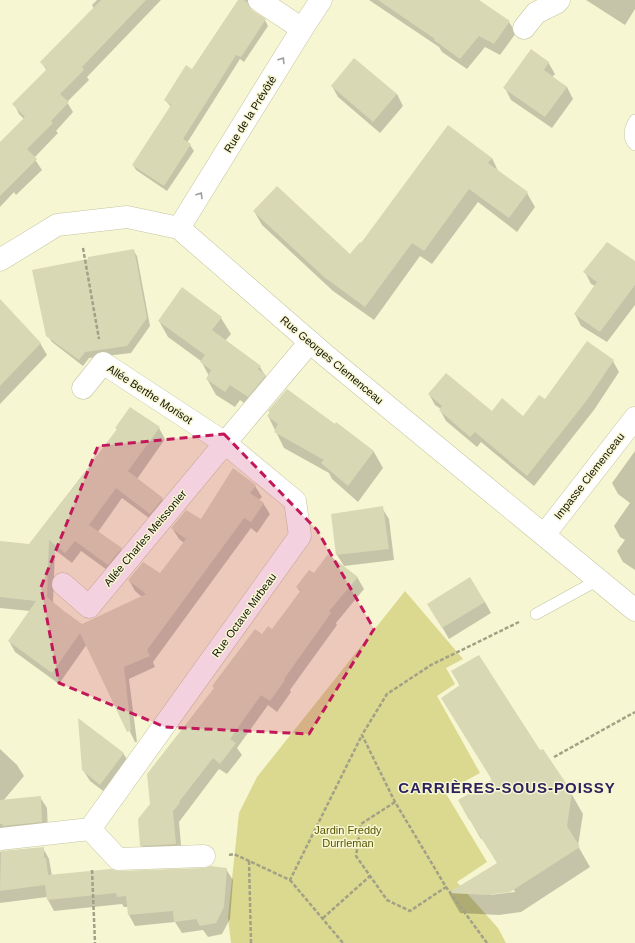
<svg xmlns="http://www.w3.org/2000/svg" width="635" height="943" viewBox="0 0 635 943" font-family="Arial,sans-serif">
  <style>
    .green { fill: #dbd890 }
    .shadow { fill: #0003; fill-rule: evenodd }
    .building { fill: #d9d8b5 }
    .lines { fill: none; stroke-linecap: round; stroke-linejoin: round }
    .lane-casing { stroke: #c5c5a2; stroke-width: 12 }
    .street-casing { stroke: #c5c5a2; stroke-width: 23 }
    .path { stroke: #a2a186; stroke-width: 2.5; stroke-dasharray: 4 2; stroke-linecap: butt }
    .lane { stroke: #fff; stroke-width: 11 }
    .street { stroke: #fff; stroke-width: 22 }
    .oneway { stroke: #a09f9b }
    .marked { fill: #c2185b; fill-opacity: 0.2; stroke: #c2185b; stroke-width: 3; stroke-dasharray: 8 5; stroke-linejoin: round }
    .labels { text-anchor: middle; stroke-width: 3; stroke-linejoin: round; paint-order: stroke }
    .street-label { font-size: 11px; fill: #111005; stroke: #f7f6d2 }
    .park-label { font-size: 11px; fill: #5a5603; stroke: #f7f6d2 }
    .district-label { font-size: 15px; font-weight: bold; letter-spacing: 1px; fill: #2c225d; stroke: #f7f6d2 }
  </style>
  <rect width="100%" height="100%" fill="#f7f6d2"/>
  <!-- green -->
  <polygon class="green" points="405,591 463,659 446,668 455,684 437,696 480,773 445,792 487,862 457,882 498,928 506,943 231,943 228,917 239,813 257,777"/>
  <!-- shadow -->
  <g class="shadow">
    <polygon points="97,0 161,0 87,77 89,80 67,102 73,112 56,131 58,133 34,158 42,170 16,195 14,192 0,207 0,143 24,119 19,114 14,104 47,71 42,63 94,9 92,5"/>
    <polygon points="239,0 251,0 249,6 250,10 265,20 268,26 244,62 240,59 187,143 190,145 194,151 167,191 136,170 133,165 171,107 165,100 193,71"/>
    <polygon points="369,0 477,0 509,22 516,33 500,55 485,47 467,69 442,52 439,47"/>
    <polygon points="586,0 635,0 635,9 625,25"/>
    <polygon points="548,62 555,74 552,77 567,87 573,99 552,128 511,100 505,88"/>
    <polygon points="332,86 397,94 403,106 380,133 338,97"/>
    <polygon points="492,158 499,173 527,193 535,207 517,232 478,202 432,264 420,256 374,320 333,291 262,225 254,211 350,256 361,244"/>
    <polygon points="133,250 137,256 150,326 131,353 89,358 83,366 52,342 47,335 90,259"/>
    <polygon points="635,262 635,305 607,342 581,326 575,314 595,286 591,284 585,272"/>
    <polygon points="0,313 40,343 47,355 0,404"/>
    <polygon points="221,318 231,334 225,341 260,367 275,392 257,412 240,400 235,407 216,395 207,379 209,376 201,361 168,337 159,321"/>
    <polygon points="613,361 619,372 594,410 534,486 481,442 477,447 446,421 440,410 441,409 435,405 429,394 492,413 523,417 545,401"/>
    <polygon points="269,411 335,425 336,424 374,452 383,468 358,502 332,479 329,473 284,448 268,416 270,413"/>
    <polygon points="116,428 159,428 165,439 137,479 162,499 169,510 157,524 122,498 98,532 121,549 127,560 114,575 81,551 72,563 55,550 53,604 82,625 142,597 135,591 129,580 160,575 184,543 179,539 172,528 201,520 233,469 255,486 262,497 259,500 263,503 270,514 257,533 251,528 153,662 155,667 129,679 137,742 135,742 87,644 59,684 15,652 9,641 30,611 0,608 0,542 29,545 117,430"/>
    <polygon points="635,451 635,570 623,562 617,551 625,540 620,537 614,526 630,503 618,494 612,483"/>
    <polygon points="382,508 389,519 394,560 344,566 337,555"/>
    <polygon points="314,575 357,577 364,589 336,623 337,625 290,690 291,692 277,712 268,705 237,748 242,755 227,774 219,769 179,822 182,856 148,857 141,845 151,804 262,636 272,630 301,593 297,587"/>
    <polygon points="485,602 491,613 449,639 435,615"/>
    <path d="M452,672L540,752L571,793L583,814L578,846L590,867L521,912L499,915L460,913L449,894L498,864L483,839H481L459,801L492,781L460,686ZM514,890L515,892L490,895L492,893Z"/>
    <polygon points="0,749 17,765 24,776 3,801 40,797 47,808 48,833 0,839"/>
    <polygon points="123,753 130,764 107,794 90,781 83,770"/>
    <polygon points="43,848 49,859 52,876 226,869 233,880 230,919 222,934 208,937 203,930 182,933 175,922 135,926 129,915 128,907 124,907 122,904 54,911 48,900 47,897 0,903 0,852"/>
  </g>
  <!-- building -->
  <g class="building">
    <polygon points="101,0 146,0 82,67 84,70 60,94 69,102 51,121 53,123 27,149 37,159 0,196 0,142 25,117 12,104 47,69 40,62"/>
    <polygon points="238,0 243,0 247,2 252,10 266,19 241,57 236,55 183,139 191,144 164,186 132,165 171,105 164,100 186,65 192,69"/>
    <polygon points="378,0 479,0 510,21 494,44 479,36 460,59 434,40 435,39"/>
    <polygon points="531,49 549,62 544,70 567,87 545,117 503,88"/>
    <polygon points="354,58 397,94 373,122 331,86"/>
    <polygon points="448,125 492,158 488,163 528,192 509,218 469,189 424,251 412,243 365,307 324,277 253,211 277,186 350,254 360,242 361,243"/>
    <polygon points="607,242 635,261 635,285 600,332 574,314 597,282 583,272"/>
    <polygon points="134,249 147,318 127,346 85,352 79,360 46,336 32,270 88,259 88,257"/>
    <polygon points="182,287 222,317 212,330 261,366 258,369 266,375 248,397 230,385 225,392 206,379 211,370 200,362 205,355 158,321"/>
    <polygon points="0,299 41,343 0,386"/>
    <polygon points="587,341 614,360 587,400 527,476 475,432 470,437 439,410 442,406 428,394 446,373 492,411 502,398 523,416 539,395 545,399"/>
    <polygon points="287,389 335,424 336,422 374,451 348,486 321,463 324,460 274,432 278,424 267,416 270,412 268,411"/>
    <polygon points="130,407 160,427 128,471 163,498 150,514 116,488 89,525 122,548 108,565 75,541 65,553 49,540 47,597 64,611 82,624 146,594 128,580 143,562 160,573 186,539 171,528 186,510 201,519 233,468 256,485 250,493 264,503 251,522 244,518 147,650 150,656 124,667 131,730 127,732 80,633 52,673 8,641 36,601 0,597 0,541 29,544 70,491 71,491 117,429 115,428"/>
    <polygon points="383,506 389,549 336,555 331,514"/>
    <polygon points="328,554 358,577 329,611 331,613 284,679 285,680 270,701 261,695 230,739 236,743 220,764 213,758 179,802 180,803 173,811 176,844 140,846 138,819 150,804 147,774 214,688 212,686 255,629 262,634 268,626 272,629 301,590 296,587 309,570 314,573"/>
    <polygon points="470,577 485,602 442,628 427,604"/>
    <polygon points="479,655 540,750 543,749 572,792 567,826 580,847 510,892 487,895 448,893 497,863 470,820 469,820 458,800 492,780 441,698 460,685 451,671"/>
    <polygon points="78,718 124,753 100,785 82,770"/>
    <polygon points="41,796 42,822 2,826 3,824 0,824 0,800"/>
    <polygon points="44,847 44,858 46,858 48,875 111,869 118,871 204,868 211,866 227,868 224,907 216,923 200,926 196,919 174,922 173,911 128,915 126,896 117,897 116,893 47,900 45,885 0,891 1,851"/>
  </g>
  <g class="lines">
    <!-- lane casing -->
    <g class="lane-casing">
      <g id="lane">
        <path d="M635,120C630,127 627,139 635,145"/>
        <polyline points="536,614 598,580"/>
      </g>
    </g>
    <!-- street casing -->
    <g class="street-casing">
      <g id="street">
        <polyline points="259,0 302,29"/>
        <polyline points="524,28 536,13 556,3 559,0"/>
        <polyline points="179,228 302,29 321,0"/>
        <polyline points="0,260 57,225 127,217 179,228 325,355 635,610"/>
        <polyline points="544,535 635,418"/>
        <polyline points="63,584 89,607 225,443 103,363 83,388"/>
        <polyline points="90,829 118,859 204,856"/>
        <polyline points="0,839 90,829 300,536 295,501 225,443 310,342"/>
      </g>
    </g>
    <!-- path -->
    <g class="path">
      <polyline points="83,248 99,339"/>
      <polyline points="554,757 635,712"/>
      <polyline points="395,802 361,824 356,856 387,900 410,911 446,887"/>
      <polyline points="229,855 234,854 290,880 362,735"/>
      <polyline points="249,861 251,943"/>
      <polyline points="92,870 95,943"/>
      <polyline points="290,880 343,943"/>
      <polyline points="323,918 370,876"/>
      <polyline points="487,943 446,887 395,802 362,735 387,694 431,665 519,622"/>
    </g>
    <!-- lane -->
    <use href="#lane" class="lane"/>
    <!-- street -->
    <use href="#street" class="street"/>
  </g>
  <!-- one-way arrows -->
  <defs><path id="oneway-chevron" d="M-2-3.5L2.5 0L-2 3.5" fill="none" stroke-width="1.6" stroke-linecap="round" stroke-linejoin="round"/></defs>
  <g class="oneway">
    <use href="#oneway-chevron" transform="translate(282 60) rotate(-58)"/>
    <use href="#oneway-chevron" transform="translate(200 195) rotate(-58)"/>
  </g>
  <!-- marked area -->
  <path class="marked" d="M224,434L317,530L374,629L309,734L165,727L59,683L41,587L98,446Z"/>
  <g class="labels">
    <!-- street labels -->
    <g class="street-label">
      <text transform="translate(250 114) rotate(-58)" y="4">Rue de la Prévôté</text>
      <text transform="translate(332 360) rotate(40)" y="4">Rue Georges Clemenceau</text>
      <text transform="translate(150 394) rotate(33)" y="4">Allée Berthe Morisot</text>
      <text transform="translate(589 476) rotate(-52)" y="4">Impasse Clemenceau</text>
      <text transform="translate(145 538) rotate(-50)" y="4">Allée Charles Meissonier</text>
      <text transform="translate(244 615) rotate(-54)" y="4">Rue Octave Mirbeau</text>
    </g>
    <!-- park labels -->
    <g class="park-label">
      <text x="348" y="834">Jardin Freddy<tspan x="348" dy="13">Durrleman</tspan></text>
    </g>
    <!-- district labels -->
    <g class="district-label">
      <text x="507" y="793">CARRIÈRES-SOUS-POISSY</text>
    </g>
  </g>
</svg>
